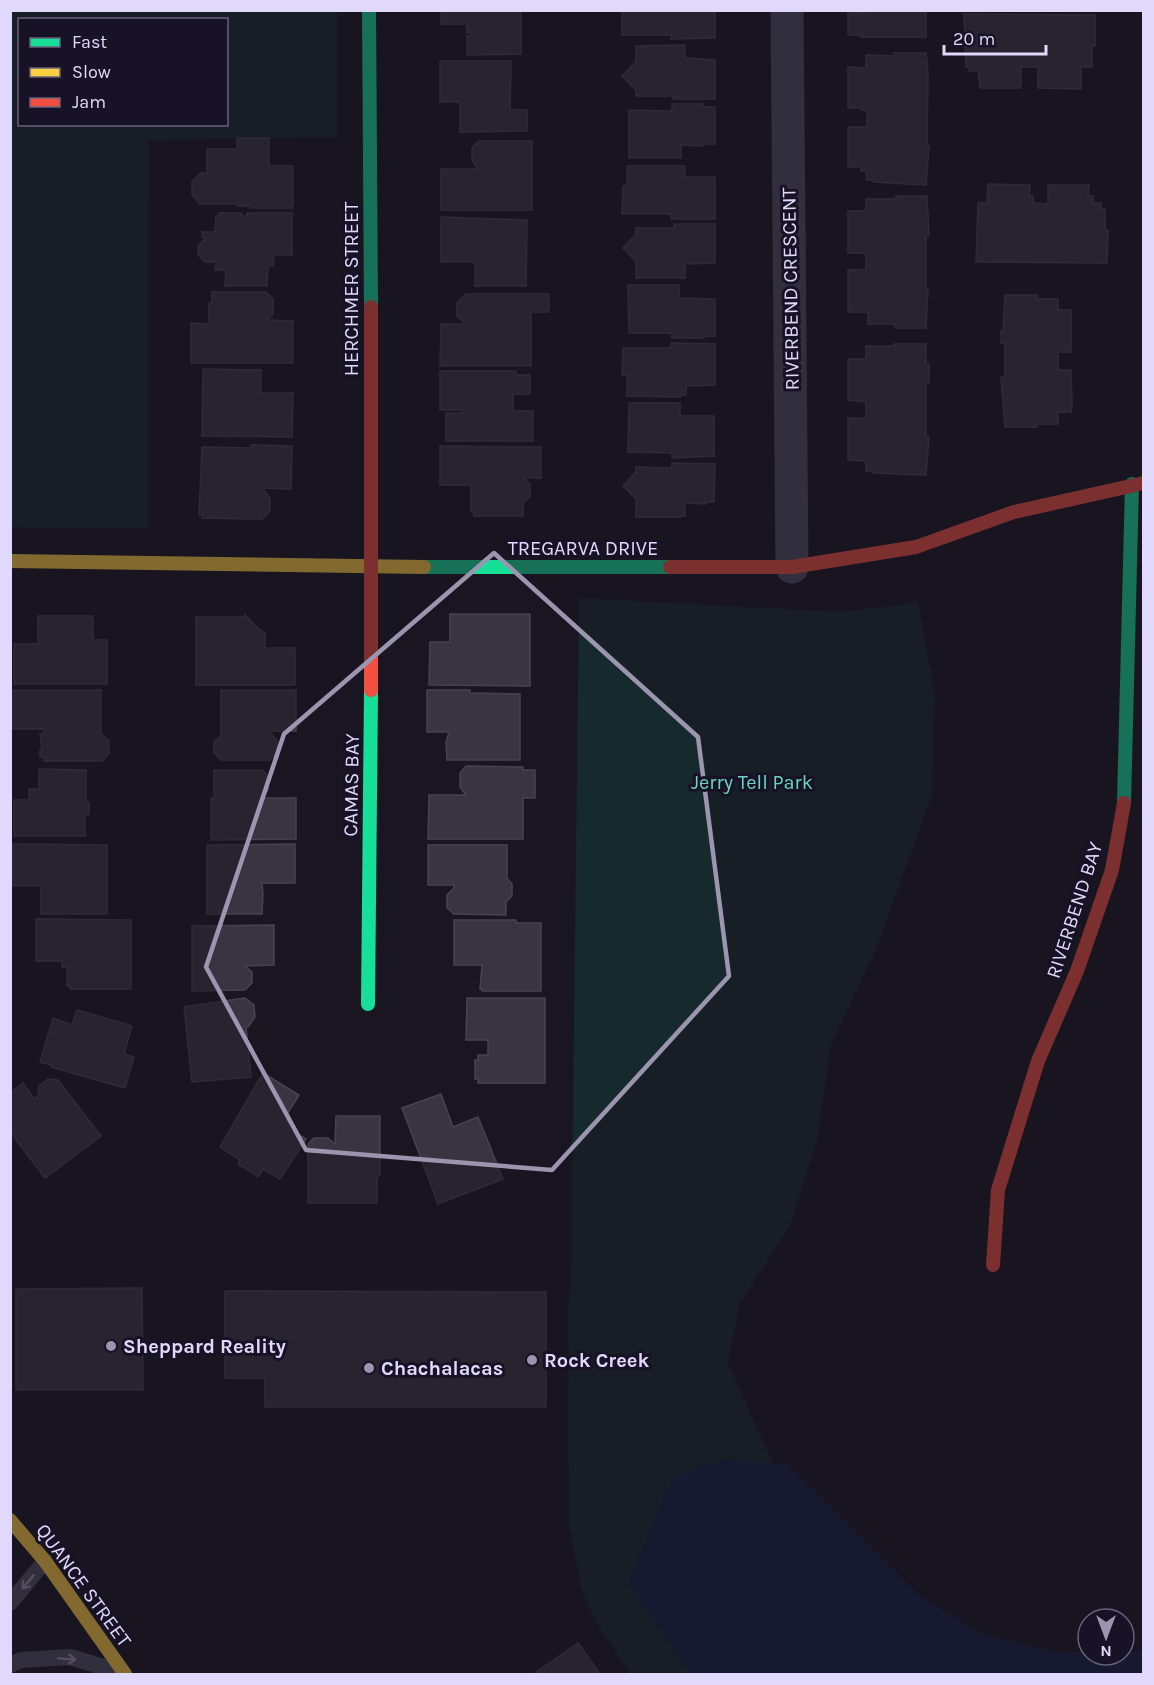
<svg xmlns="http://www.w3.org/2000/svg" width="1154" height="1685" viewBox="0 0 1154 1685" font-family="Karla,sans-serif">
  <style>
    .green { fill: #16292c; fill-rule: evenodd }
    .water { fill: #131e41 }
    .building { fill: #393442; stroke: #474253; stroke-width: 1.5 }
    .lines { fill: none; stroke-linecap: round; stroke-linejoin: round }
    .lane { stroke: #4f4c60; stroke-width: 16 }
    .street { stroke: #4f4c60; stroke-width: 33 }
    .fast { stroke: #16e098; stroke-width: 14 }
    .slow { stroke: #ffcf43; stroke-width: 14 }
    .jam { stroke: #f24e42; stroke-width: 14 }
    .oneway { stroke: #9892ae }
    .marked { fill: none; stroke: #9b95af; stroke-width: 4.5; stroke-linejoin: round }
    .poi-dot { fill: #9b95af; stroke: #171225; stroke-width: 2 }
    .labels { text-anchor: middle; stroke-width: 6; stroke-linejoin: round; paint-order: stroke }
    .street-label { font-size: 20px; fill: #e1d9fb; stroke: #171225 }
    .park-label { font-size: 20px; fill: #6cd4c6; stroke: #171225 }
    .poi-label { font-size: 20px; font-weight: bold; fill: #e1d9fb; stroke: #171225; text-anchor: start }
  </style>
  <rect width="100%" height="100%" fill="#191621"/>
  <!-- green -->
  <g class="green">
    <path d="M11,11H337V137L149,140L148,528L11,527ZM20,20H226V124H20Z"/>
    <polygon points="579,598 841,612 918,603 935,696 932,795 875,952 831,1044 817,1140 790,1225 739,1305 728,1364 773,1463 722,1460 629,1584 692,1674 631,1674 595,1621 582,1589 569,1527 568,1310 571,1276"/>
  </g>
  <!-- water -->
  <polygon class="water" points="722,1460 787,1464 919,1595 979,1633 1058,1652 1088,1652 1088,1655 1124,1655 1124,1652 1143,1651 1143,1674 692,1674 628,1584 673,1477"/>
  <!-- building -->
  <g class="building">
    <polygon points="441,10 521,10 521,54 467,55 467,36 471,36 471,33 467,33 467,24 441,24"/>
    <polygon points="715,10 715,38 671,39 671,35 622,35 622,10"/>
    <polygon points="866,10 926,10 926,37 861,37 861,35 848,35 848,12 866,13"/>
    <polygon points="964,14 1095,15 1095,46 1092,46 1092,67 1081,67 1081,89 1038,88 1038,67 1021,67 1021,88 980,88 978,71 969,71 969,67 966,67"/>
    <polygon points="685,45 685,58 715,60 715,99 673,99 673,96 636,96 636,90 622,76 636,62 636,46"/>
    <polygon points="894,53 926,53 928,73 927,146 929,146 926,185 874,182 874,180 867,180 866,171 861,171 861,167 848,167 848,127 867,127 867,110 861,110 861,108 848,108 848,67 866,68 866,55 894,56"/>
    <polygon points="440,61 511,61 510,110 527,110 527,131 460,132 460,102 440,102"/>
    <polygon points="672,104 703,104 703,107 715,107 715,144 704,144 704,146 681,145 681,158 629,158 629,110 672,111"/>
    <polygon points="237,138 269,138 269,166 293,166 293,208 250,208 250,203 248,203 248,206 237,206 237,204 200,204 192,195 192,182 201,173 207,173 207,149 237,149"/>
    <polygon points="479,141 532,141 532,210 441,210 441,169 478,169 472,160 472,148"/>
    <polygon points="627,166 685,166 685,177 715,177 715,219 671,219 671,214 622,214 623,186 627,186"/>
    <polygon points="988,184 1030,185 1029,196 1033,196 1033,203 1048,204 1048,185 1089,185 1088,196 1093,196 1093,203 1101,203 1101,209 1105,209 1105,230 1108,230 1107,263 976,262 978,203 987,203"/>
    <polygon points="896,196 927,196 929,236 926,236 926,289 928,289 926,328 895,328 895,324 868,324 868,312 848,312 848,270 866,270 866,253 848,253 848,211 866,211 866,199 896,199"/>
    <polygon points="219,213 242,213 242,216 247,216 247,213 292,213 292,255 274,255 273,266 268,266 267,286 225,286 226,270 215,270 216,262 205,262 198,254 198,246 205,239 202,237 202,232 215,232 216,216 219,216"/>
    <polygon points="441,217 527,220 526,286 475,286 475,262 441,262"/>
    <polygon points="674,224 715,224 715,263 685,264 685,278 636,278 636,261 623,248 636,234 636,228 674,228"/>
    <polygon points="628,285 679,285 679,298 715,299 715,336 704,336 704,338 672,338 672,333 629,333"/>
    <polygon points="212,292 266,292 273,299 273,314 267,320 293,321 293,363 191,363 191,323 209,324 209,303 212,303"/>
    <polygon points="466,294 549,294 549,312 531,312 531,366 440,366 441,324 466,324 457,316 457,303"/>
    <polygon points="1005,295 1037,295 1037,299 1058,299 1058,310 1071,310 1071,352 1058,352 1058,370 1071,370 1072,406 1071,412 1058,412 1058,424 1037,424 1037,427 1005,427 1001,377 1005,377 1005,343 1001,343 1001,331 1003,331"/>
    <polygon points="671,343 715,344 715,385 686,386 686,395 681,395 681,397 627,396 627,375 622,375 623,348 671,348"/>
    <polygon points="894,344 926,344 926,364 929,364 929,383 926,383 926,437 929,437 926,475 873,473 873,471 866,471 866,461 848,460 848,418 866,418 866,402 848,400 848,359 866,359 866,346 894,346"/>
    <polygon points="203,369 261,370 261,393 293,393 292,437 202,436"/>
    <polygon points="440,371 516,371 516,375 530,375 530,394 513,394 513,411 533,411 533,441 446,441 446,413 463,413 463,410 440,410"/>
    <polygon points="629,403 680,403 680,416 714,416 714,456 672,458 672,453 628,452"/>
    <polygon points="251,445 292,446 291,489 262,488 270,498 270,511 262,519 202,518 202,515 199,515 202,447 251,448"/>
    <polygon points="440,446 541,447 541,478 524,478 530,484 530,496 523,503 523,516 474,516 474,512 471,512 471,485 440,485"/>
    <polygon points="672,463 715,464 714,502 706,502 706,504 685,503 685,516 681,516 681,517 636,517 636,499 623,486 636,472 636,467 671,468"/>
    <polygon points="450,614 530,614 530,686 429,685 430,642 450,642"/>
    <polygon points="245,615 261,631 260,632 265,632 265,648 295,648 295,685 196,685 196,617 244,617"/>
    <polygon points="38,616 93,616 93,640 107,640 107,684 14,684 14,644 38,644"/>
    <polygon points="12,690 101,690 101,734 109,741 109,753 102,761 44,761 44,757 40,757 40,750 42,750 40,734 44,734 44,729 12,729"/>
    <polygon points="221,690 296,690 296,731 270,731 270,733 277,740 277,753 270,760 221,760 214,753 214,742 221,736"/>
    <polygon points="427,690 470,690 470,693 520,694 520,760 447,760 446,742 449,732 427,732"/>
    <polygon points="466,766 523,767 523,770 535,770 535,798 523,798 523,839 428,839 429,795 466,795 460,787 460,773"/>
    <polygon points="39,769 86,770 86,800 89,803 89,814 85,816 85,836 14,836 14,800 29,800 29,789 39,789"/>
    <polygon points="214,770 262,770 268,776 268,790 262,798 296,798 296,839 211,840 211,798 214,798"/>
    <polygon points="13,844 107,845 107,914 41,914 41,886 13,886"/>
    <polygon points="295,844 295,883 262,883 263,894 262,914 207,914 207,845"/>
    <polygon points="428,845 507,845 507,878 512,884 512,896 506,902 506,915 454,914 447,908 447,895 454,888 454,885 428,885"/>
    <polygon points="36,919 131,920 131,989 70,989 70,986 67,986 67,967 62,967 62,961 36,961"/>
    <polygon points="454,920 516,920 516,923 541,923 541,991 482,991 482,989 480,989 482,965 454,965"/>
    <polygon points="274,925 274,965 245,966 252,972 252,983 245,990 192,991 192,926"/>
    <polygon points="245,998 254,1005 255,1017 248,1027 246,1027 251,1077 192,1082 184,1007"/>
    <polygon points="467,998 545,998 545,1083 478,1083 478,1079 475,1079 475,1060 478,1060 478,1055 488,1055 488,1040 466,1040"/>
    <polygon points="77,1010 132,1026 124,1054 134,1057 125,1088 51,1067 51,1065 40,1062 53,1018 72,1025"/>
    <polygon points="263,1073 299,1095 284,1119 292,1124 289,1129 306,1139 280,1179 263,1169 258,1177 254,1174 238,1164 240,1160 220,1147"/>
    <polygon points="48,1079 58,1080 101,1136 45,1178 10,1132 10,1093 23,1083 34,1099 38,1096 39,1086"/>
    <polygon points="441,1094 453,1127 478,1117 503,1179 438,1204 402,1108"/>
    <polygon points="336,1116 380,1116 380,1175 377,1178 377,1203 308,1203 308,1144 314,1138 328,1138 335,1144"/>
    <polygon points="142,1288 143,1390 16,1390 16,1289"/>
    <polygon points="225,1291 546,1292 546,1407 265,1407 265,1378 225,1378"/>
    <polygon points="578,1643 600,1674 534,1674"/>
  </g>
  <g class="lines">
    <!-- lane -->
    <g class="lane">
      <polyline points="10,1603 45,1561"/>
      <polyline points="10,1665 21,1660 70,1657 120,1672"/>
    </g>
    <!-- street -->
    <polyline class="street" points="787,10 792,567"/>
    <!-- fast -->
    <g class="fast">
      <polyline points="369,10 371,307"/>
      <polyline points="424,567 670,567"/>
      <polyline points="1124,803 1132,484"/>
      <polyline points="368,1004 371,690"/>
    </g>
    <!-- slow -->
    <g class="slow">
      <polyline points="10,561 424,567"/>
      <polyline points="10,1520 45,1561 125,1674"/>
    </g>
    <!-- jam -->
    <g class="jam">
      <polyline points="371,307 371,690"/>
      <polyline points="670,567 792,567 916,547 1014,512 1144,483"/>
      <polyline points="993,1265 998,1190 1038,1061 1077,971 1112,870 1124,803"/>
    </g>
  </g>
  <!-- one-way arrows -->
  <defs><path id="oneway-shaft" d="M-6 0H5M1.5-3L5.5 0L1.5 3" fill="none" stroke-width="1.6" stroke-linecap="round" stroke-linejoin="round" transform="scale(1.5)"/></defs>
  <g class="oneway">
    <use href="#oneway-shaft" transform="translate(28 1582) rotate(130)"/>
    <use href="#oneway-shaft" transform="translate(67 1659) rotate(5)"/>
  </g>
  <!-- marked area -->
  <path d="M0 0H1154V1685H0ZM494,553L698,737L729,976L552,1170L306,1150L206,967L284,734Z" fill="#191621" fill-opacity=".55" fill-rule="evenodd"/>
  <path class="marked" d="M494,553L698,737L729,976L552,1170L306,1150L206,967L284,734Z"/>
  <!-- markers -->
  <g class="poi-dot">
    <circle cx="111" cy="1346" r="6"/>
    <circle cx="532" cy="1360" r="6"/>
    <circle cx="369" cy="1368" r="6"/>
  </g>
  <g class="labels">
    <!-- street labels -->
    <g class="street-label">
      <text transform="translate(351 289) rotate(-90)" y="7">HERCHMER STREET</text>
      <text transform="translate(790 289) rotate(-91)" y="7">RIVERBEND CRESCENT</text>
      <text x="583" y="555">TREGARVA DRIVE</text>
      <text transform="translate(351 785) rotate(-89)" y="7">CAMAS BAY</text>
      <text transform="translate(1074 910) rotate(-72)" y="7">RIVERBEND BAY</text>
      <text transform="translate(84 1585) rotate(54)" y="7">QUANCE STREET</text>
    </g>
    <!-- park labels -->
    <g class="park-label">
      <text x="752" y="789">Jerry Tell Park</text>
    </g>
    <!-- poi labels -->
    <g class="poi-label">
      <text x="123" y="1353">Sheppard Reality</text>
      <text x="544" y="1367">Rock Creek</text>
      <text x="381" y="1375">Chachalacas</text>
    </g>
  </g>
  <!-- border -->
  <rect width="1154" height="1685" fill="none" stroke="#e1d9fb" stroke-width="24"/>
  <!-- legend -->
  <rect x="18" y="18" width="210" height="108" fill="#171225" stroke="#68627b" stroke-width="1.5"/>
  <rect x="30" y="38" width="30" height="9" fill="#16e098" stroke="#68627b" stroke-width="1.5"/>
  <text x="72" y="48" font-size="18" fill="#e1d9fb">Fast</text>
  <rect x="30" y="68" width="30" height="9" fill="#ffcf43" stroke="#68627b" stroke-width="1.5"/>
  <text x="72" y="78" font-size="18" fill="#e1d9fb">Slow</text>
  <rect x="30" y="98" width="30" height="9" fill="#f24e42" stroke="#68627b" stroke-width="1.5"/>
  <text x="72" y="108" font-size="18" fill="#e1d9fb">Jam</text>
  <!-- north arrow -->
  <g transform="translate(1106 1637) rotate(180)"><circle r="28" fill="#171225" stroke="#68627b" stroke-width="1.5"/>
  <path d="M0-4.5L10 22L0 15L-10 22Z" fill="#9b95af"/>
  <text y="-9" font-size="16" font-weight="bold" text-anchor="middle" fill="#e1d9fb">N</text>
  </g>
  <!-- scale -->
  <path d="M944 45v9h102v-9" fill="none" stroke="#e1d9fb" stroke-width="3"/>
  <text x="953" y="45" font-size="18" fill="#e1d9fb" stroke="#171225" stroke-width="4.5" paint-order="stroke">20 m</text>
</svg>
